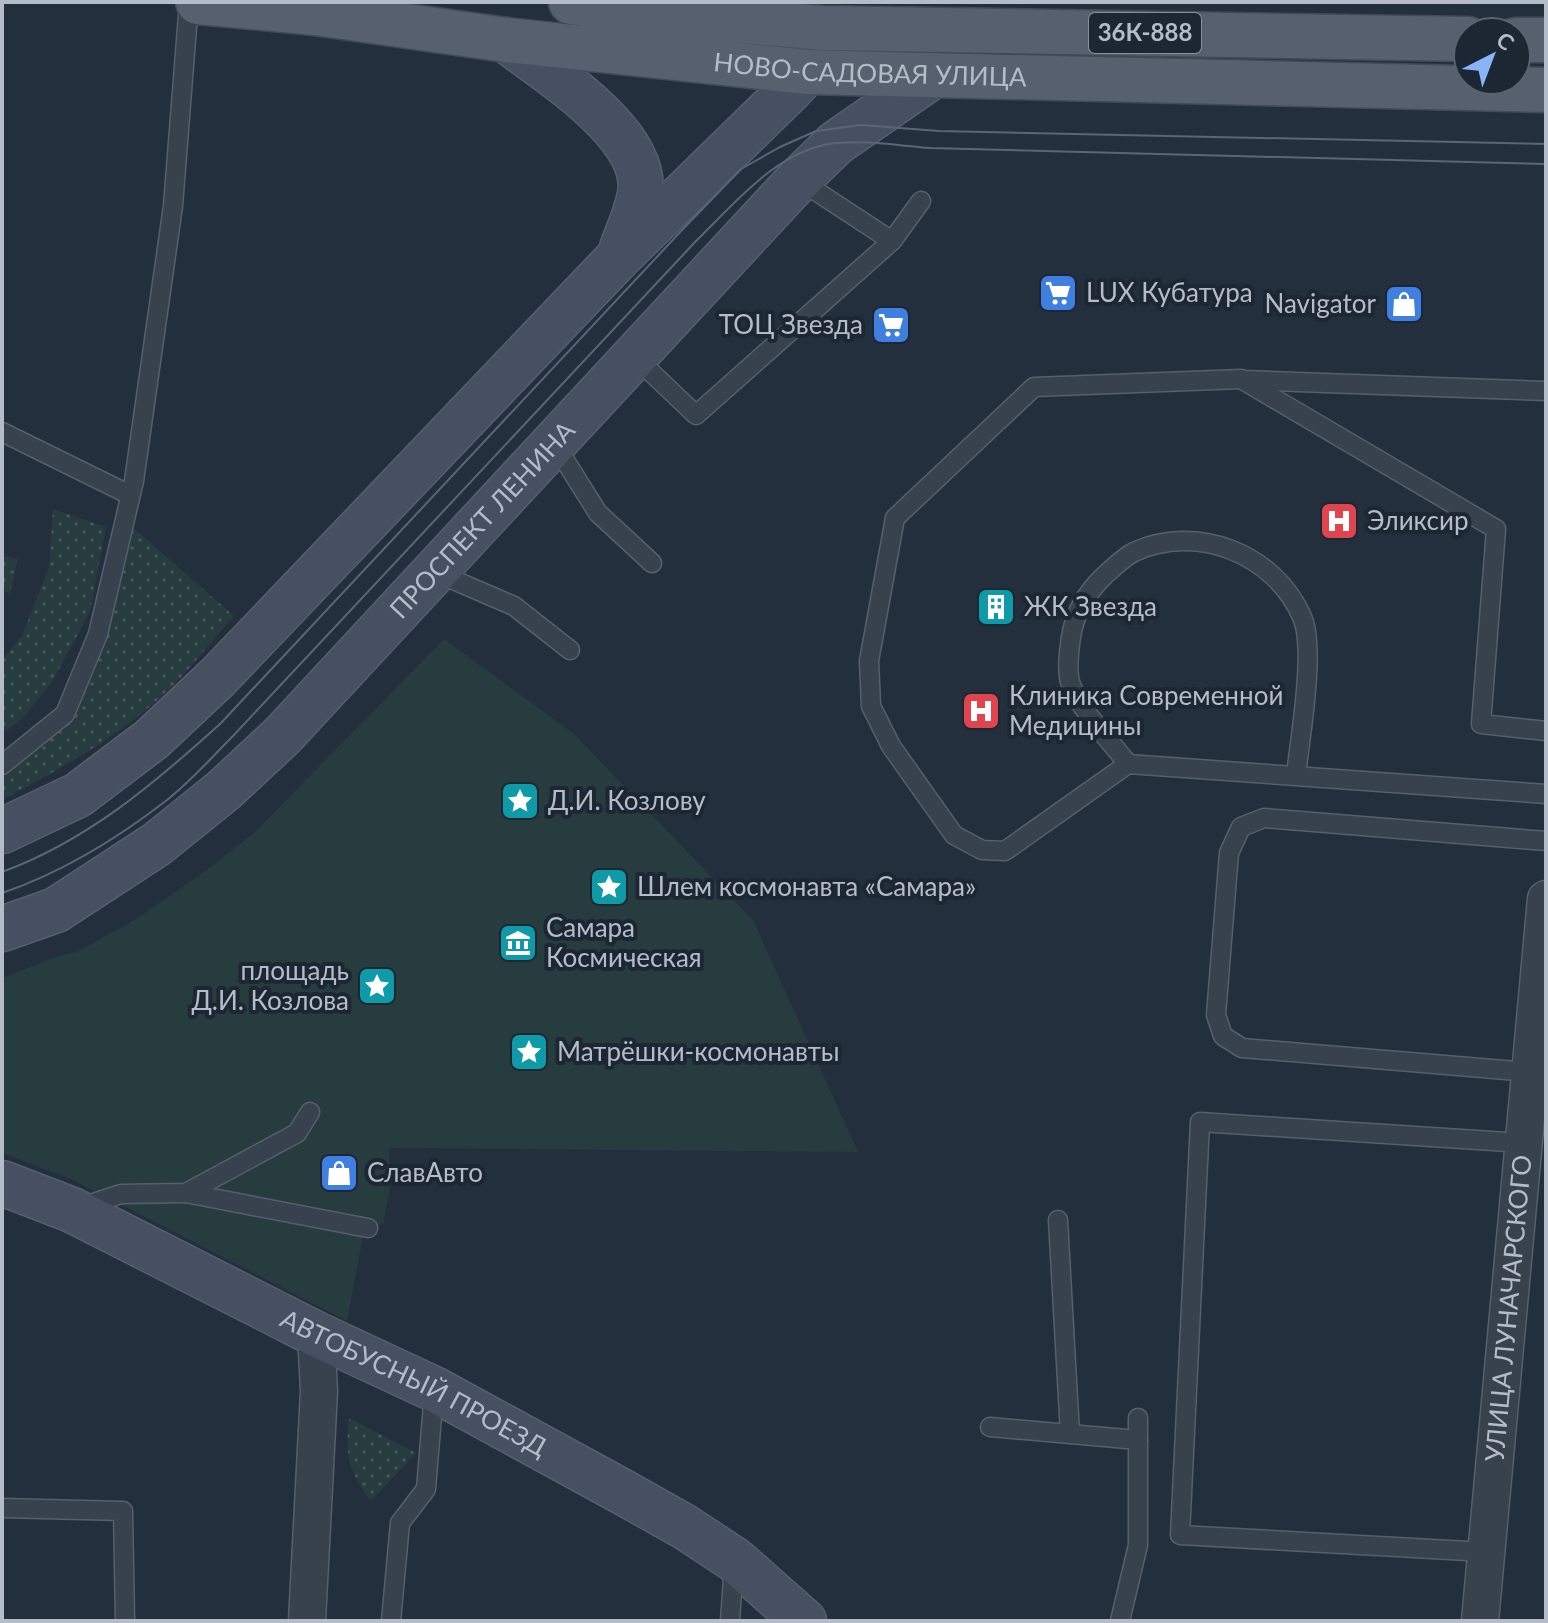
<svg xmlns="http://www.w3.org/2000/svg" width="1548" height="1623" viewBox="0 0 1548 1623" font-family="Lato,sans-serif">
  <style>
    .grass { fill: url(#grass-dots) }
    .park { fill: #263c3f }
    .lines { fill: none; stroke-linecap: round; stroke-linejoin: round }
    .lane-casing { stroke: #565f6c; stroke-width: 21 }
    .street-casing { stroke: #565f6c; stroke-width: 39 }
    .secondary-casing { stroke: #565f6c; stroke-width: 47 }
    .primary-casing { stroke: #414a57; stroke-width: 47 }
    .lane { stroke: #38414e; stroke-width: 18 }
    .street { stroke: #38414e; stroke-width: 36 }
    .secondary { stroke: #465061; stroke-width: 44 }
    .primary { stroke: #56606e; stroke-width: 44 }
    .tram { stroke: #5a6575; stroke-width: 2 }
    .labels { text-anchor: middle; stroke-width: 8; stroke-linejoin: round; paint-order: stroke }
    .shield { fill: #1d2633; stroke: #878f9c; stroke-width: 2 }
    .shield-label { font-size: 24px; font-weight: bold; fill: #b4bcc9 }
    .street-label { font-size: 26px; fill: #b4bcc9; stroke: #1d2633 }
    .poi-label { font-size: 26px; fill: #b4bcc9; stroke: #1d2633; text-anchor: start }
  </style>
  <defs>
    <pattern id="grass-dots" width="8" height="8" patternUnits="userSpaceOnUse" patternTransform="scale(2)"><rect width="8" height="8" fill="#263c3f"/><path d="M2 2h.1M6 6h.1" fill="none" stroke="#435659" stroke-width="1.8" stroke-linecap="round"/></pattern>
  </defs>
  <rect width="100%" height="100%" fill="#242f3e"/>
  <!-- grass -->
  <g class="grass">
    <polygon points="53,509 106,527 90,612 52,682 23,718 2,734 2,660 22,636 49,567"/>
    <path d="M121,517L234,616C210,642 189,672 163,695C116,739 58,770 2,800V762L28,746L70,696L97,639Z"/>
    <polygon points="2,556 18,559 10,593 2,590"/>
    <path d="M349,1418L416,1453L371,1501C348,1471 345,1455 349,1418Z"/>
  </g>
  <!-- park -->
  <polygon class="park" points="444,639 574,734 753,920 858,1152 389,1148 390,1189 383,1224 364,1231 347,1321 69,1178 2,1153 2,978 59,956 77,952 136,919 204,872 255,832"/>
  <g class="lines">
    <!-- lane casing -->
    <g class="lane-casing">
      <g id="lane">
        <polyline points="799,180 892,241 921,201"/>
        <polyline points="634,356 696,415 892,241"/>
        <polyline points="1243,380 1546,391"/>
        <polyline points="2,432 130,495"/>
        <polyline points="554,443 598,513 652,563"/>
        <polyline points="435,572 514,606 570,650"/>
        <polyline points="1546,731 1481,724 1496,529 1241,379 1034,387 895,518 869,661 871,706 891,746 954,835 982,850 1005,851 1128,764 1546,794"/>
        <path d="M1128,764C1111,742 1082,712 1071,685C1066,672 1069,651 1071,637C1075,611 1087,592 1105,575C1114,567 1124,557 1134,552C1197,523 1275,554 1302,617C1316,648 1300,738 1296,775"/>
        <polyline points="2,765 65,714 98,634 134,481 173,206 189,2"/>
        <polyline points="1530,1072 1242,1048 1223,1036 1216,1015 1229,853 1241,827 1264,818 1546,841"/>
        <polyline points="186,1193 368,1228"/>
        <polyline points="78,1208 121,1194 186,1193 297,1133 310,1112"/>
        <polyline points="1058,1220 1070,1434"/>
        <polyline points="990,1427 1138,1440"/>
        <polyline points="2,1508 123,1511 125,1621"/>
        <polyline points="1486,1552 1180,1535 1200,1122 1523,1143"/>
        <polyline points="391,1621 400,1523 426,1489 434,1392"/>
        <polyline points="730,1621 734,1564"/>
        <polyline points="1120,1621 1138,1545 1138,1418"/>
      </g>
    </g>
    <!-- street casing -->
    <g class="street-casing">
      <g id="street">
        <polyline points="307,1621 319,1391 316,1334"/>
        <path id="s1" d="M1480,1621L1546,899"/>
      </g>
    </g>
    <!-- secondary casing -->
    <g class="secondary-casing">
      <g id="secondary">
        <path d="M506,40C547,72 650,134 640,194C637,212 628,231 622,248"/>
        <polyline points="2,831 78,795 152,739 218,677 619,257 787,93 807,72 818,40"/>
        <path id="s2" d="M2,929L56,910L157,844L224,790L282,736L798,180L836,143L934,75"/>
        <path id="s3" d="M2,1183L72,1210L316,1334L434,1389L621,1491L685,1527L735,1560L804,1621"/>
      </g>
    </g>
    <!-- primary casing -->
    <g class="primary-casing">
      <g id="primary">
        <path id="s4" d="M198,2L315,13L506,40L807,72L1546,90"/>
        <polyline points="571,2 627,11 822,28 1468,39"/>
        <polyline points="1516,40 1546,40"/>
      </g>
    </g>
    <!-- lane -->
    <use href="#lane" class="lane"/>
    <!-- street -->
    <use href="#street" class="street"/>
    <!-- secondary -->
    <use href="#secondary" class="secondary"/>
    <!-- primary -->
    <use href="#primary" class="primary"/>
    <!-- tram -->
    <g class="tram">
      <path d="M2,872C87,841 155,783 221,723L683,229L741,169L780,147L816,131L861,125L939,131L1546,144"/>
      <path d="M2,893C61,873 118,838 167,800C191,781 212,757 233,736L696,241C735,203 779,148 837,143C867,140 900,146 930,148L1546,164"/>
    </g>
  </g>
  <!-- icons -->
  <defs>
    <g id="supermarket-square" transform="scale(2)"><rect x="-9" y="-9" width="18" height="18" rx="4" fill="#3f7fe0" stroke="#1d2633"/><path d="M-6-5.5h2.5l.6 2H6L4.5 2H-2.5L-4.4-4H-6ZM-1.5 3.2a1.3 1.3 0 1 0 .1 0ZM3 3.2a1.3 1.3 0 1 0 .1 0Z" fill="#fff"/></g>
    <g id="shop-square" transform="scale(2)"><rect x="-9" y="-9" width="18" height="18" rx="4" fill="#3f7fe0" stroke="#1d2633"/><path d="M-5-2.5h2.3a2.7 3.5 0 0 1 5.4 0H5L5.5 6h-11ZM-1.5-2.5h3a1.5 2.3 0 0 0-3 0Z" fill="#fff"/></g>
    <g id="hospital-square" transform="scale(2)"><rect x="-9" y="-9" width="18" height="18" rx="4" fill="#e0444e" stroke="#1d2633"/><path d="M-5-5h3v3.5h4V-5h3V5h-3V1.5h-4V5h-3Z" fill="#fff"/></g>
    <g id="building-square" transform="scale(2)"><rect x="-9" y="-9" width="18" height="18" rx="4" fill="#0f9aa8" stroke="#1d2633"/><path d="M-4-6H4V6H1V3H-1V6H-4ZM-2.5-4.3h1.7v1.8h-1.7ZM.8-4.3h1.7v1.8H.8ZM-2.5-1h1.7V.8h-1.7ZM.8-1h1.7V.8H.8Z" fill="#fff"/></g>
    <g id="sight-square" transform="scale(2)"><rect x="-9" y="-9" width="18" height="18" rx="4" fill="#0f9aa8" stroke="#1d2633"/><path d="M0-6L1.8-2.2L6-1.7L2.9 1.2L3.7 5.4L0 3.3L-3.7 5.4L-2.9 1.2L-6-1.7L-1.8-2.2Z" fill="#fff"/></g>
    <g id="museum-square" transform="scale(2)"><rect x="-9" y="-9" width="18" height="18" rx="4" fill="#0f9aa8" stroke="#1d2633"/><path d="M0-6L6-3V-2H-6V-3ZM-5-1h2V3h-2ZM-1-1h2V3h-2ZM3-1h2V3H3ZM-6 4H6V6H-6Z" fill="#fff"/></g>
  </defs>
  <g fill-rule="evenodd">
    <use href="#supermarket-square" x="1058" y="293"/>
    <use href="#shop-square" x="1404" y="304"/>
    <use href="#supermarket-square" x="891" y="325"/>
    <use href="#hospital-square" x="1339" y="521"/>
    <use href="#building-square" x="996" y="607"/>
    <use href="#hospital-square" x="981" y="711"/>
    <use href="#sight-square" x="520" y="801"/>
    <use href="#sight-square" x="609" y="887"/>
    <use href="#museum-square" x="518" y="943"/>
    <use href="#sight-square" x="377" y="986"/>
    <use href="#sight-square" x="529" y="1052"/>
    <use href="#shop-square" x="339" y="1173"/>
  </g>
  <g class="labels">
    <!-- shield labels -->
    <rect class="shield" x="1089" y="13" width="112" height="40" rx="6"/>
    <g class="shield-label">
      <text x="1145" y="41">36К-888</text>
    </g>
    <!-- street labels -->
    <g class="street-label">
      <text dy="9" stroke="none"><textPath href="#s4" startOffset="676">НОВО-САДОВАЯ УЛИЦА</textPath></text>
      <text dy="9" stroke="none"><textPath href="#s2" startOffset="638">ПРОСПЕКТ ЛЕНИНА</textPath></text>
      <text dy="9" stroke="none"><textPath href="#s1" startOffset="314">УЛИЦА ЛУНАЧАРСКОГО</textPath></text>
      <text dy="9" stroke="none"><textPath href="#s3" startOffset="458">АВТОБУСНЫЙ ПРОЕЗД</textPath></text>
    </g>
    <!-- poi labels -->
    <g class="poi-label">
      <text x="1086" y="302">LUX Кубатура</text>
      <text x="1376" y="313" text-anchor="end">Navigator</text>
      <text x="863" y="334" text-anchor="end">ТОЦ Звезда</text>
      <text x="1367" y="530">Эликсир</text>
      <text x="1024" y="616">ЖК Звезда</text>
      <text x="1009" y="705">Клиника Современной<tspan x="1009" dy="30">Медицины</tspan></text>
      <text x="548" y="810">Д.И. Козлову</text>
      <text x="637" y="896">Шлем космонавта «Самара»</text>
      <text x="546" y="937">Самара<tspan x="546" dy="30">Космическая</tspan></text>
      <text x="349" y="980" text-anchor="end">площадь<tspan x="349" dy="30">Д.И. Козлова</tspan></text>
      <text x="557" y="1061">Матрёшки-космонавты</text>
      <text x="367" y="1182">СлавАвто</text>
    </g>
  </g>
  <!-- border -->
  <rect width="1548" height="1623" fill="none" stroke="#b4bcc9" stroke-width="8"/>
  <!-- north arrow -->
  <g transform="translate(1492 56) rotate(42)"><circle r="38" fill="#1d2633" stroke="#59626f" stroke-width="2"/>
  <path d="M0-6L14 30L0 20L-14 30Z" fill="#8ab4f8"/>
  <text y="-12" font-size="22" font-weight="bold" text-anchor="middle" fill="#b4bcc9">С</text>
  </g>
</svg>
